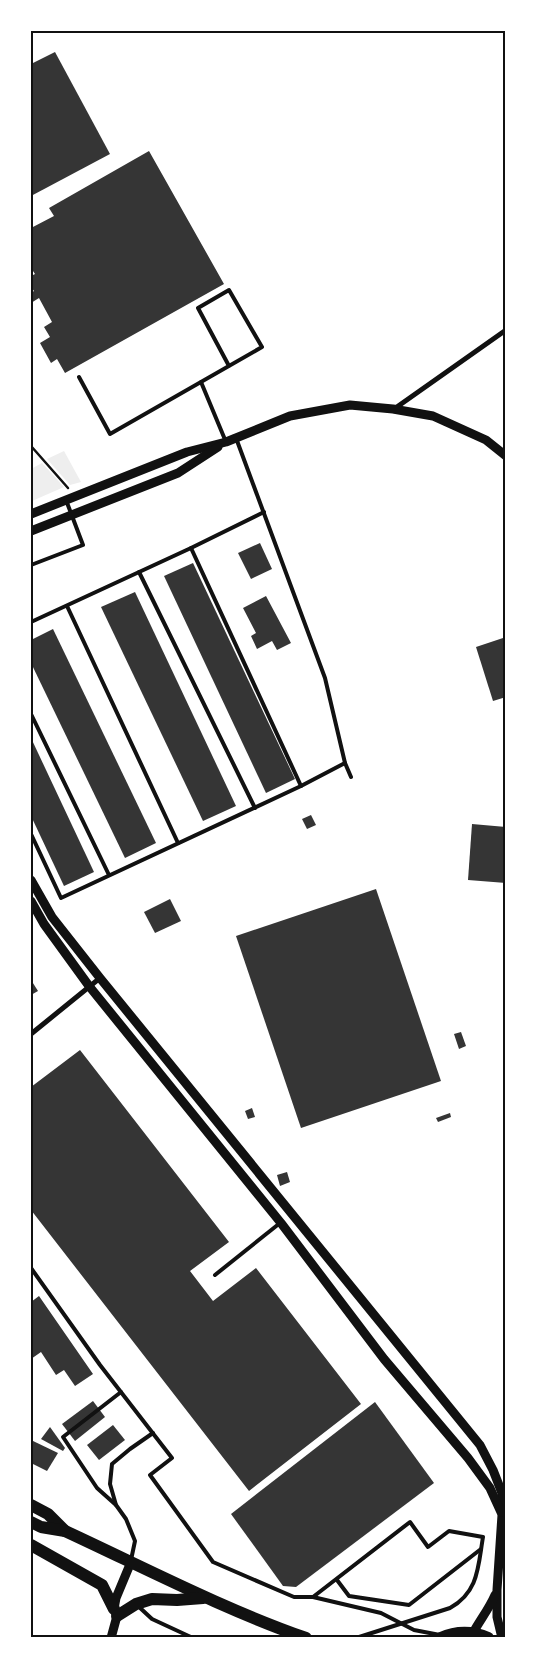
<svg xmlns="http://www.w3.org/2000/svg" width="537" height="1669" viewBox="0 0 537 1669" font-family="'IBM Plex Sans',sans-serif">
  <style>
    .green { fill: #eee }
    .building { fill: #353535 }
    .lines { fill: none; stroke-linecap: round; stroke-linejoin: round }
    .path { stroke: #111; stroke-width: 2.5 }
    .service { stroke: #111; stroke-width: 4 }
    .minor { stroke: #111; stroke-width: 5 }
    .tertiary { stroke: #111; stroke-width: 9 }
    .primary { stroke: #111; stroke-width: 12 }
    .neatline { fill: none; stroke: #111; stroke-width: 2 }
  </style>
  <rect width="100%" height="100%" fill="#fff"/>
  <!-- green -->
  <g class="green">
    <polygon points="64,451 81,482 70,485 47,459"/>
    <polygon points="42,463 64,487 32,501 31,469"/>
  </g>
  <!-- building -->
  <g class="building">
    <polygon points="55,52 110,154 31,196 31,64"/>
    <polygon points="149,151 224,284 65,373 57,359 51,363 40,343 50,337 44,327 52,322 39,298 31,303 31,293 34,291 31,287 31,276 35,274 31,268 31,228 54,216 49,208"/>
    <polygon points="260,543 272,569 251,579 238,553"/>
    <polygon points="193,563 295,779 266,793 164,576"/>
    <polygon points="135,592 236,806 203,821 101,607"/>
    <polygon points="266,596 291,643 277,650 272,641 257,649 251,636 256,633 243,608"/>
    <polygon points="53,629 156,843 125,858 31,663 31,640"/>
    <polygon points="506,637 506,697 493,701 476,647"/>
    <polygon points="31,738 94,872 64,886 31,816"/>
    <polygon points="311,815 316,825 307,829 302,819"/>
    <polygon points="472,824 506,827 506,883 468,880"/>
    <polygon points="376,889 441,1081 301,1128 236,936"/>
    <polygon points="170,899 181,921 155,933 144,912"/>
    <polygon points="31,980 38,991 31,995"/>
    <polygon points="461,1032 466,1046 459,1049 454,1034"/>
    <polygon points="80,1050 229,1242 190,1271 213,1301 256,1268 361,1404 249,1491 31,1210 31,1087"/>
    <polygon points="252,1108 255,1117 248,1119 245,1111"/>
    <polygon points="450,1113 451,1117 438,1122 436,1118"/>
    <polygon points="287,1172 290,1182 280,1186 277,1175"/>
    <polygon points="39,1296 93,1374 75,1386 64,1370 56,1375 41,1352 31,1359 31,1302"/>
    <polygon points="93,1401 105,1417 75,1441 62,1424"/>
    <polygon points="375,1402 434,1483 296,1587 283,1586 231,1514"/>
    <polygon points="113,1425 125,1440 99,1460 87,1445"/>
    <polygon points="50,1427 65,1448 63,1451 41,1439"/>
    <polygon points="31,1440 58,1453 47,1471 31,1463"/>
  </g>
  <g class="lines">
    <!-- path -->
    <polyline class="path" points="31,446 68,488"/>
    <!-- service -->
    <g class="service">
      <polyline points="79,377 110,434 262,347 229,290 198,308 229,366"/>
      <polyline points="201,382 226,442"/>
      <polyline points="236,438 325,678 345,763 351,777"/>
      <polyline points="191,548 264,512"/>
      <polyline points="31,565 83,545 66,500"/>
      <polyline points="139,572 255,808"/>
      <polyline points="67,606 178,843"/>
      <polyline points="31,622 191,548 301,786"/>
      <polyline points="31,714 109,875"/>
      <polyline points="31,834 61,898 301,786 345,763"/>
      <polyline points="31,1268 100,1365 172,1458 150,1475 213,1562 294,1597 313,1597 381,1613 414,1630 440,1635"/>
      <polyline points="215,1275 280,1223"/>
      <polyline points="116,1505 97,1488 63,1437 121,1392"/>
      <polyline points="131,1560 135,1541 126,1519 116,1505 110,1484 112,1464 130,1449 153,1433"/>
      <polyline points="337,1580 349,1596 409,1605 481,1549"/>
      <path d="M313,1597L410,1522L428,1547L449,1531L483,1537C478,1566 479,1592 450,1608L356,1638"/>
      <polyline points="138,1606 152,1619 193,1638"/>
    </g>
    <!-- minor -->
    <g class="minor">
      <polyline points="394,409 506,330"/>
      <polyline points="31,1034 100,978"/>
    </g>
    <!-- tertiary -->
    <g class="tertiary">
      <polyline points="31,514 187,452 226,442 290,416 350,405 393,409 433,416 486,440 506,456"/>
      <polyline points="31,531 178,473 218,447"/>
      <polyline points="31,880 52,917 100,978 480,1445 493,1470 502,1493 502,1515 497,1590 497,1617 502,1638"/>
      <polyline points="31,901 44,924 89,986 281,1223 384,1359 468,1458 490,1488 501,1512"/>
      <path d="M473,1633C480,1620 489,1609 495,1595"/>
      <polyline points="111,1638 117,1616 114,1609 116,1598 131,1562"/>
    </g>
    <!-- primary -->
    <g class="primary">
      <polyline points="31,1505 48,1514 65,1531"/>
      <path d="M31,1522L41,1527L65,1531C145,1568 223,1609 306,1638"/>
      <polyline points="31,1545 102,1585 114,1609"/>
      <polyline points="117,1616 136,1604 152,1599 177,1600 203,1598"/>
      <path d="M441,1638C456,1631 473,1631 488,1638"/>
    </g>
  </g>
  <!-- border -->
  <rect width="537" height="1669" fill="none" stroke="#ffffff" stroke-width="65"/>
  <rect x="32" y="32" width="472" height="1604" class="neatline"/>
</svg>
